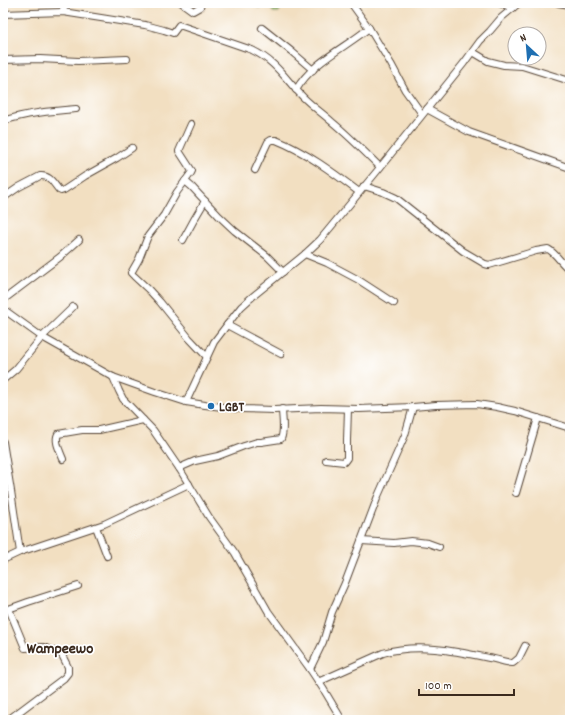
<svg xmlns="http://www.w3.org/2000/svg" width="573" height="723" viewBox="0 0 573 723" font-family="Dekko,sans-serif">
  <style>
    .green { fill: #91c677; stroke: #66784a }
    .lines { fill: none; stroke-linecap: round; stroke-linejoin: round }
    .minor-casing { stroke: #564536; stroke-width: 8 }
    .minor { stroke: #fff; stroke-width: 6 }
    .poi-dot { fill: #1f6fb2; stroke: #fff; stroke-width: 1.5 }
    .labels { text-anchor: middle; stroke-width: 3.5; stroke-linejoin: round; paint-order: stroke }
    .poi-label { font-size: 14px; font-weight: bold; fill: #3b2a1e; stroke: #fff; text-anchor: start }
    .quarter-label { font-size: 16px; font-weight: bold; fill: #3b2a1e; stroke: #fff }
  </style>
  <rect width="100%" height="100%" fill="#fff"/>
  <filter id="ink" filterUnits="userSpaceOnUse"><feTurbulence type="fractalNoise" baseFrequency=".025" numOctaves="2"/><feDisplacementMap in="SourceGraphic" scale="8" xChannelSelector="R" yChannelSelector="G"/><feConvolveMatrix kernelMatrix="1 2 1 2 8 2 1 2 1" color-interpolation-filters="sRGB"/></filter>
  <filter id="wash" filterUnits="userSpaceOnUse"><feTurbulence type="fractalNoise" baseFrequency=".012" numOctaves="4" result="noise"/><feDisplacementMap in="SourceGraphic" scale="16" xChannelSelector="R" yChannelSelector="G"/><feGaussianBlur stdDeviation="0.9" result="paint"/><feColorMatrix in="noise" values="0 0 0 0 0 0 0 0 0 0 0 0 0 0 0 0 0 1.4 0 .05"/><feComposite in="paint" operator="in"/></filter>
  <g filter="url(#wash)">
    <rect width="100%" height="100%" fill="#f2dfc1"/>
    <!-- green -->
    <polygon class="green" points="256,3 282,3 279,12 273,12 271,7 267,5 262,7 258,8"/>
  </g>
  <g filter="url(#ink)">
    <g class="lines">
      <!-- minor casing -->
      <g class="minor-casing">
        <g id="minor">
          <polyline points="182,3 193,11 200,7 201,3"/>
          <polyline points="351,3 369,28 391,64 405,90 422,114"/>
          <polyline points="499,3 513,8"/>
          <polyline points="558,3 570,5"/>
          <polyline points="63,12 65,3"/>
          <path d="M3,14L63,12L145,25L164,30L173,33L179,25L252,50C277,62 285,79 303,97C312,106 322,113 331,121C348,135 364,151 380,167"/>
          <polyline points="262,28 291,51 313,70"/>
          <polyline points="473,52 488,61 504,65 522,66 570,81"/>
          <polyline points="3,60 40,59 78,61 127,59"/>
          <path d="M296,90C313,61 345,48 369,28"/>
          <polyline points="427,109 469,132 570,168"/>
          <path d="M3,121C27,113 51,111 76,109"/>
          <polyline points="191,124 179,151 192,171 191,173 177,192 164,215 148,236 139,259 131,273 134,276 149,290 160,302 189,338 207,357"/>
          <path d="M255,170L268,142L271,140H276C306,152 334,173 359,192"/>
          <polyline points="185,181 192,187 219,216 235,231 267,256 283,272"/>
          <path d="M364,186L383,192L396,198L463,251L485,264L489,265L536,251L548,249C557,254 561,264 570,270"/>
          <path d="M3,198L19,187L40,176C50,175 53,183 59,190L61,191L64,190L85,176L117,158L132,148"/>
          <polyline points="183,240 195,218 205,201"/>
          <polyline points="305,254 327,263 357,279 394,303"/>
          <polyline points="3,300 60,257 79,240"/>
          <polyline points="3,309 42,337 113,377 155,392 186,402 205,405 241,409 274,410 321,408 359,409 413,407 436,405 477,404 497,407 515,411 570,428"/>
          <polyline points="227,325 281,354"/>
          <polyline points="113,377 119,391 123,399 153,430 179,468 209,517 235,553 268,611 310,669 324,690 342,720"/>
          <polyline points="3,380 16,369 42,337 73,307"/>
          <polyline points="186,402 214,342 227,325 241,307 252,297 305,254 320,240 378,170 464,63 480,41 490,31 501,18 519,3"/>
          <polyline points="3,442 11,491 20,552"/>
          <path d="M63,459C60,451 54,441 58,434L82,430H99L143,420"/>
          <polyline points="326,460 344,462 347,458 347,440 348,409"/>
          <path d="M179,468L195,461L218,456L244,446L257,442H261L281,439C285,430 282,418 282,409"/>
          <polyline points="516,493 538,418"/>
          <polyline points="96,527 107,556"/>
          <polyline points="361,541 394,543 411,541 428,543 439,547"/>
          <polyline points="3,560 20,552 104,524 189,484"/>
          <polyline points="3,611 28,602 78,586"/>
          <polyline points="310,669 323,642 332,612 345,583 378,496 405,435 413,407"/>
          <path d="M318,682L383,653C418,643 455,651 489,658C497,659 506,663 513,663L519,658L525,646"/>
          <polyline points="8,720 64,678 68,673 68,667 62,655 59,653 43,647 25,648 9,609"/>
        </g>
      </g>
      <!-- minor -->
      <use href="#minor" class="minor"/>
    </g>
  </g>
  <!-- markers -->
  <circle class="poi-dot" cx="211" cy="406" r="4"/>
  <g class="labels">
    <!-- poi labels -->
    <g class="poi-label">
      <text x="219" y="411">LGBT</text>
    </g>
    <!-- quarter labels -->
    <g class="quarter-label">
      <text x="60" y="653">Wampeewo</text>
    </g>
  </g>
  <!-- margin -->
  <rect width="573" height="723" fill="none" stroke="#fff" stroke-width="16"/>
  <!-- north arrow -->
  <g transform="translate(527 46) rotate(334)"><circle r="19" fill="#ffffff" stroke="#b1aaa5"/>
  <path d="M0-3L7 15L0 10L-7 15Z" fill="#1f6fb2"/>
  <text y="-6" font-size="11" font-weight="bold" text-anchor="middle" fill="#3b2a1e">N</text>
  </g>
  <!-- scale -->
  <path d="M419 689v6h95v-6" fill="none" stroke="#3b2a1e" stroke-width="2"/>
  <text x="425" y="689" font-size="12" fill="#3b2a1e" stroke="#ffffff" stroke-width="3" paint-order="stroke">100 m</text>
</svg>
